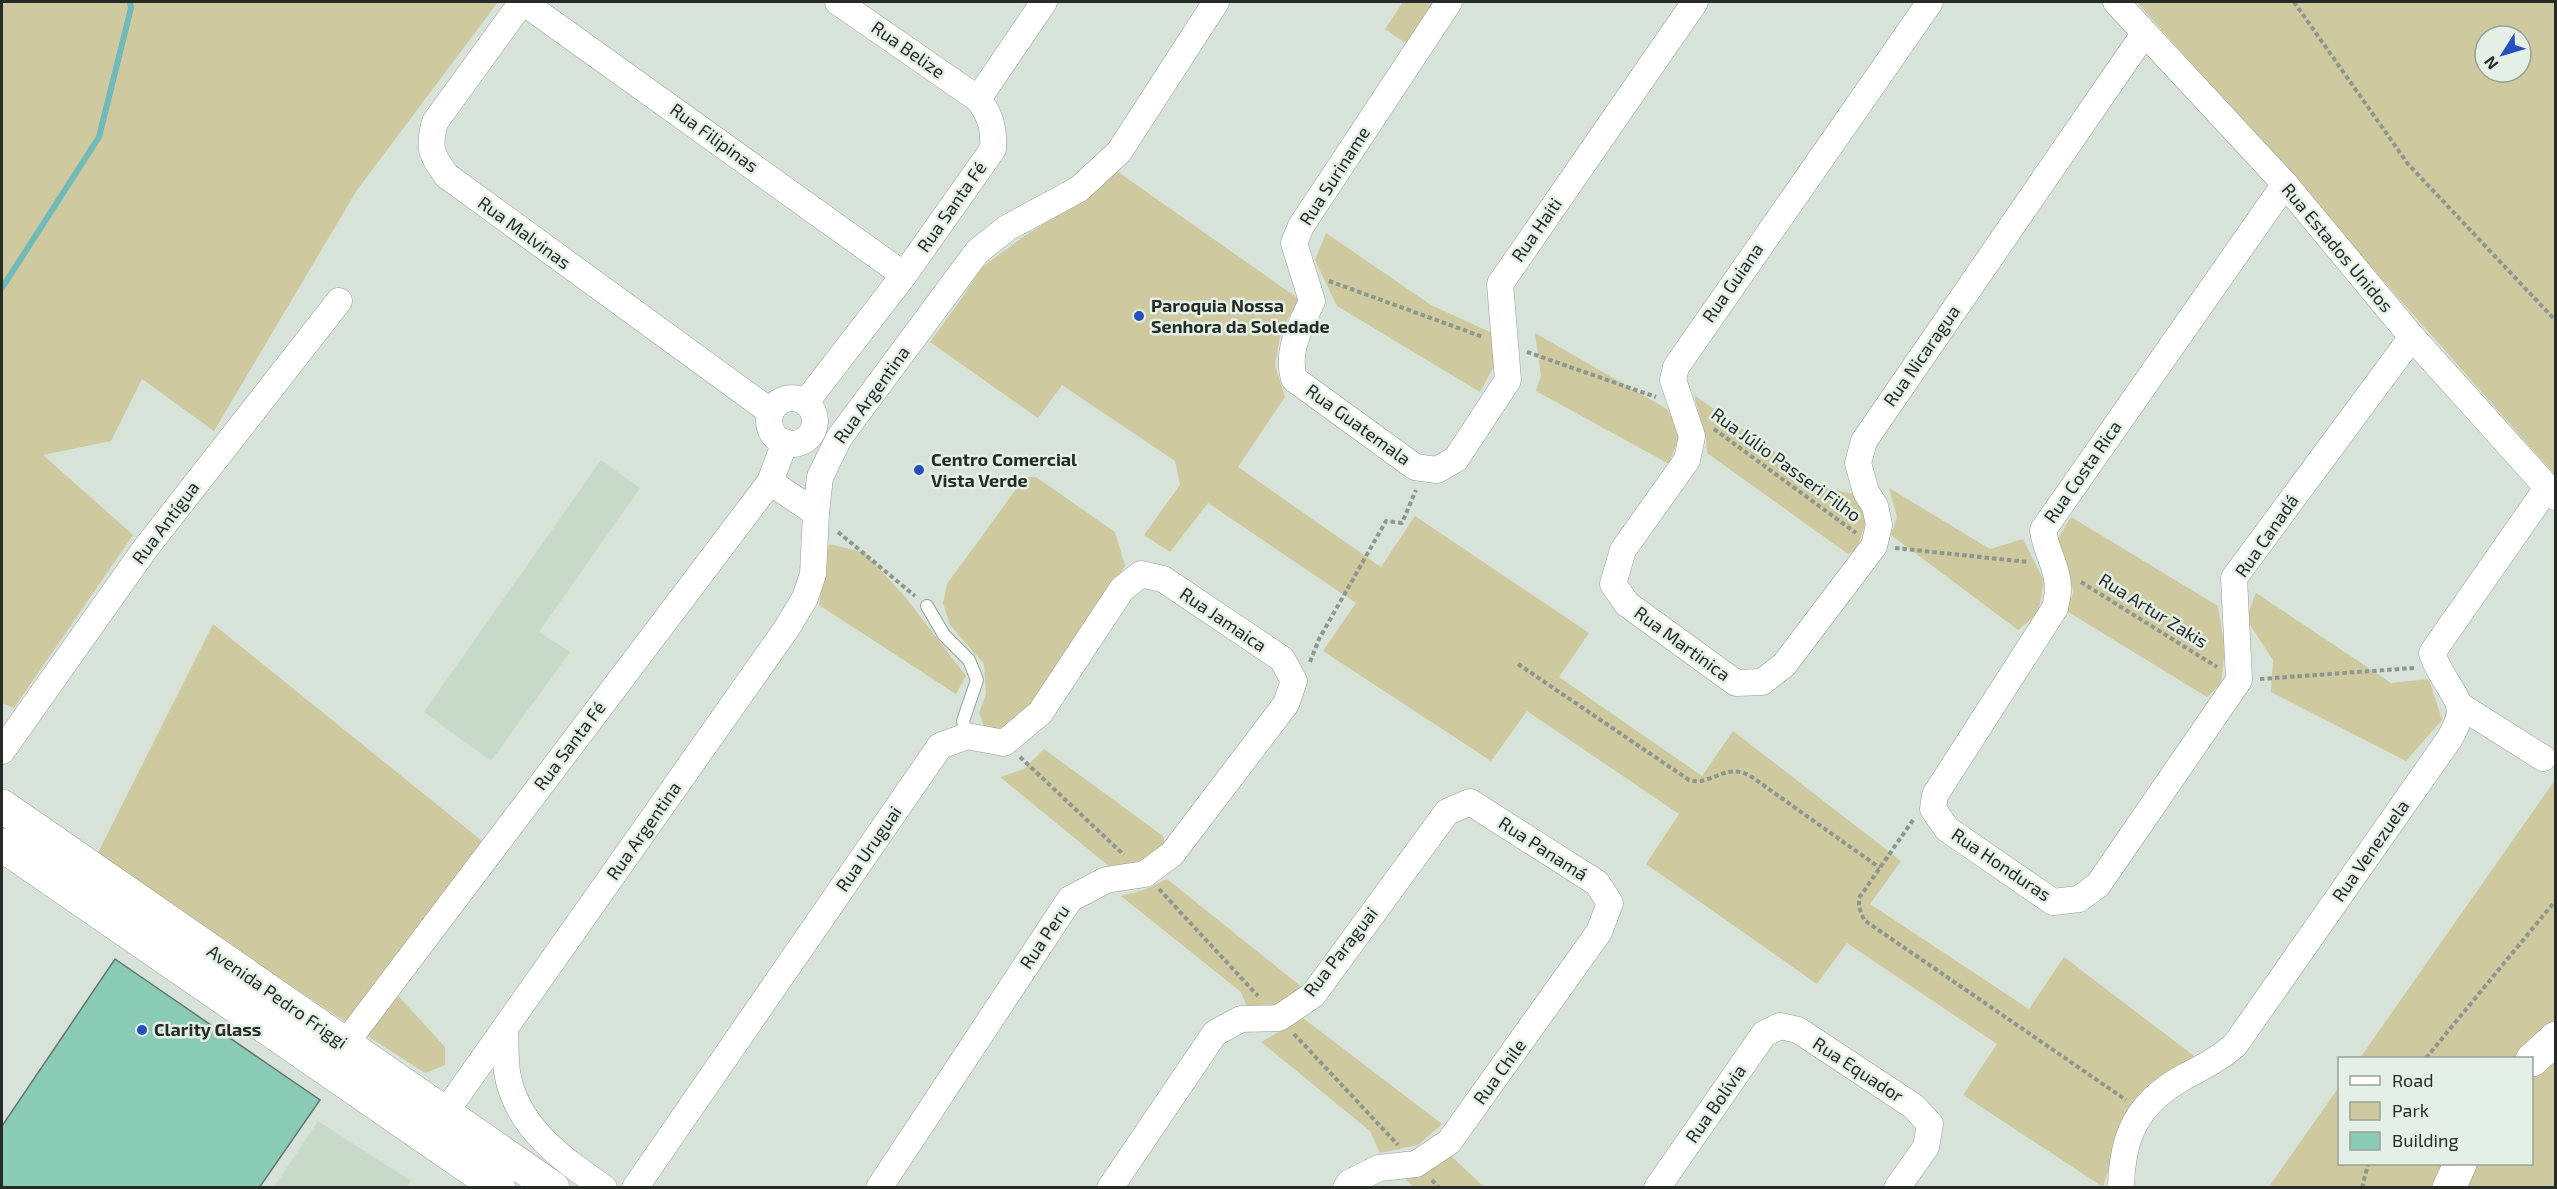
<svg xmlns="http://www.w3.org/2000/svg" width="2557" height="1189" viewBox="0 0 2557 1189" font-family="'Exo 2',sans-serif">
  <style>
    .built { fill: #c7daca }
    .green { fill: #cec99f; fill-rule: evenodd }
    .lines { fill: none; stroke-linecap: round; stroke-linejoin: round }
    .stream { stroke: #71bab9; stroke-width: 6 }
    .building { fill: #8acbb6; stroke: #667570; stroke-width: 1.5 }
    .lane-casing { stroke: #939f95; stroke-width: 14 }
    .street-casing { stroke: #939f95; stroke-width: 27 }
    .primary-casing { stroke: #939f95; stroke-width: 34 }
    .path { stroke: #8e978f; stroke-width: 4; stroke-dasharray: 4.5 3; stroke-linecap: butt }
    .lane { stroke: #fff; stroke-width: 12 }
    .street { stroke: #fff; stroke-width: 26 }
    .primary { stroke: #fff; stroke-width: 33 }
    .poi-dot { fill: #2550be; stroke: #e4f0e6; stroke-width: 2 }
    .labels { text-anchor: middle; stroke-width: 5; stroke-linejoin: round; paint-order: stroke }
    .street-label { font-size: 18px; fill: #262b27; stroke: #e4f0e6 }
    .poi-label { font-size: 18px; font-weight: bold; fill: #262b27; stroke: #e4f0e6; text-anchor: start }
  </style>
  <rect width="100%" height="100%" fill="#d7e3d8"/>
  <!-- built -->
  <g class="built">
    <polygon points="601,460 640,488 539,632 570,652 491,761 424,712"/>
    <polygon points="318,1121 411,1181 407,1187 274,1187"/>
  </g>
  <!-- green -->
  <g class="green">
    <polygon points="2,2 498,2 357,190 214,431 142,379 111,441 43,455 133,535 14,708 2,703"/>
    <polygon points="1403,2 1445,2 1413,48 1385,29"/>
    <path d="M2137,2H2555V475ZM2485,36H2521V72H2485Z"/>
    <polygon points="1118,172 1299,299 1281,331 1275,365 1285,397 1238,467 1381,567 1415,516 1589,633 1559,677 1702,776 1733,731 1901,861 1870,904 2029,1009 2064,957 2194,1056 2165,1077 2117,1143 2103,1187 1963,1095 1997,1044 1847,943 1817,984 1646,864 1679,814 1527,711 1491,761 1323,651 1356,603 1208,503 1170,552 1144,535 1180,485 1175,461 1062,385 1038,418 930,342 960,301 981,268 1027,234 1073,206"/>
    <polygon points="1326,233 1431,305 1492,333 1494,366 1480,392 1337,306 1315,260"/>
    <polygon points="1535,333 1667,409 1680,434 1669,464 1536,391 1541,376"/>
    <polygon points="1694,395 1824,487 1857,495 1866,521 1857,549 1848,554 1707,453 1706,439"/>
    <polygon points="1025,477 1036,477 1115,532 1125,566 1028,716 1006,733 985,729 979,713 986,694 984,664 950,625 943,603 947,584"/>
    <polygon points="1889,488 1990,549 2023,539 2044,581 2038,614 2018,630 1891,535 1897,517"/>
    <polygon points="2071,517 2218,606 2225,650 2221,683 2207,697 2065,610 2074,592 2056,542"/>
    <polygon points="829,544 865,553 906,598 966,676 956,694 819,605"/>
    <polygon points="2256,593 2391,683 2429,679 2442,720 2406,761 2271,692 2273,660 2246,619"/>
    <polygon points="213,624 492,849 380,976 445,1047 445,1065 425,1073 323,1007 97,855"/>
    <polygon points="1044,749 1163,836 1165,846 1153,858 1110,867 1000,777 1024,769"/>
    <polygon points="2555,780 2555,1187 2268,1188 2339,1087 2340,1164 2532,1164 2532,1058 2360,1058"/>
    <polygon points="1167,879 1303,988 1285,1003 1248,1009 1241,992 1121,896 1144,890"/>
    <polygon points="1303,1018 1442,1124 1418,1145 1380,1153 1370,1131 1261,1042"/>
    <polygon points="1450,1155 1484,1187 1414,1187 1405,1179 1436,1165"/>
  </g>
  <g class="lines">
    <!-- stream -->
    <polyline class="stream" points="2,288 99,137 131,8 130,2"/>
  </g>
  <!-- building -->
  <polygon class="building" points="115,959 320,1100 259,1188 2,1188 2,1126"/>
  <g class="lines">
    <!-- lane casing -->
    <g class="lane-casing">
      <polyline id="lane" points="927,606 944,635 969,660 977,680 963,721 967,736"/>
    </g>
    <!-- street casing -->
    <g class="street-casing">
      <g id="street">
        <path d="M522,2L435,122C428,148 431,155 447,176L771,412"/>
        <polyline points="523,2 904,275"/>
        <path d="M1449,2L1301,226L1294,243L1312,301C1300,328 1286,350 1294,379L1415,467L1437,470L1456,459L1508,380L1500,284L1695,2"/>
        <polyline points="1930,2 1676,367 1673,380 1692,436 1687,460 1623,550 1613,584 1627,604 1736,683 1762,682 1784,665 1874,546 1879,525 1875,506 1866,492 1858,463 1864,441 2144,34"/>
        <polyline points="2116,2 2285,184 2412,337 2556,497"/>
        <polyline points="978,99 1044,2"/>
        <path d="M2285,184L2043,530C2045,550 2059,569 2058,590C2058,596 2056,602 2055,608L1935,795L1933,809L1947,829L2053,902L2079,899L2098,885L2239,680L2234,578L2412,337"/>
        <circle cx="792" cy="421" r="23"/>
        <path d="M806,402L904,275L993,149C994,128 991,116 978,99L838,2"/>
        <polyline points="770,482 816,513"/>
        <polyline points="2459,705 2543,758"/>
        <polyline points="2,751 145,549 339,301"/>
        <path d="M505,1030C506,1044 505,1058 507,1072C516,1127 561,1158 604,1188"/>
        <polyline points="345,1044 770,482 785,442"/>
        <polyline points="445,1113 787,628 805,598 813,574 816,513 820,477 839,438 977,252 1007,228 1079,189 1119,152 1216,2"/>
        <polyline points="635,1188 940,746 967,736 1004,743 1040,713 1122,589 1141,574 1163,579 1282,659 1294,681 1286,704 1172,854 1145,874 1106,880 1070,899 879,1188"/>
        <polyline points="1110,1188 1215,1033 1241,1019 1279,1018 1313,995 1447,812 1470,802 1597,883 1610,903 1599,932 1449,1142 1416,1164 1379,1168 1349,1183 1346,1188"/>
        <polyline points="1657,1188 1764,1034 1780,1026 1798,1030 1913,1106 1930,1124 1926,1147 1897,1188"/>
        <path d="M2121,1188C2122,1136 2137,1103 2184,1077C2203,1067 2219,1059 2235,1045L2450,738C2455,728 2462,717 2459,705C2456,693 2437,671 2432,653L2547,488"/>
      </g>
    </g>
    <!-- primary casing -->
    <g class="primary-casing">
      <g id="primary">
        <polyline points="2,806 553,1188"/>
        <polyline points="2,845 499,1188"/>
        <polyline points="2532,1060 2556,1038"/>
        <polyline points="2449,1188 2460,1164"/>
      </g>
    </g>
    <!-- path -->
    <g class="path">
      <polyline points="2294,2 2408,164 2556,321"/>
      <polyline points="1329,281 1483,337"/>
      <polyline points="1527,352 1656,397"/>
      <polyline points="1714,429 1856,533"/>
      <polyline points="838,532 915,596"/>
      <polyline points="1895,548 2028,562"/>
      <polyline points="2081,582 2217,667"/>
      <polyline points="1310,662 1319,639 1386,521 1402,523 1416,490"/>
      <path d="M1518,664L1689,780C1713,786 1723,763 1749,775L1880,868"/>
      <polyline points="2260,679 2414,668"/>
      <polyline points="1020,757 1124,855"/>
      <polyline points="1913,820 1859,898 1859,907 1864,920 2126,1100"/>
      <polyline points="1159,889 1258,996"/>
      <polyline points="1294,1034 1398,1145"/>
      <polyline points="2426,1058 2556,900"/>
      <polyline points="1432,1180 1439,1188"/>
      <polyline points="2362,1188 2368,1164"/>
    </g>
    <!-- lane -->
    <use href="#lane" class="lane"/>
    <!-- street -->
    <use href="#street" class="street"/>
    <!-- primary -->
    <use href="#primary" class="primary"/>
  </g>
  <!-- markers -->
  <g class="poi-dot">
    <circle cx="1139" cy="316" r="6"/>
    <circle cx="919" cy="470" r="6"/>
    <circle cx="142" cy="1030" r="6"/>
  </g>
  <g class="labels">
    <!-- street labels -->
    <g class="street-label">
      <text transform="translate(908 50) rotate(35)" y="6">Rua Belize</text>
      <text transform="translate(714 138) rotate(36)" y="6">Rua Filipinas</text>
      <text transform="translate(1335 176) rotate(-57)" y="6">Rua Suriname</text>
      <text transform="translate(952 207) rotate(-55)" y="6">Rua Santa Fé</text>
      <text transform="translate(1537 230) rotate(-55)" y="6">Rua Haiti</text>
      <text transform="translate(524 233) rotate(36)" y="6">Rua Malvinas</text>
      <text transform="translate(2337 248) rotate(50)" y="6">Rua Estados Unidos</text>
      <text transform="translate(1733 283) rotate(-55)" y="6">Rua Guiana</text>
      <text transform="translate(1922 356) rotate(-55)" y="6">Rua Nicaragua</text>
      <text transform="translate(872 395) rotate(-54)" y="6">Rua Argentina</text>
      <text transform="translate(1358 425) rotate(36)" y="6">Rua Guatemala</text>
      <text transform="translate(1786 465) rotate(36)" y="6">Rua Júlio Passeri Filho</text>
      <text transform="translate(2083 472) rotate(-55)" y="6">Rua Costa Rica</text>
      <text transform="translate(166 523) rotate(-53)" y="6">Rua Antígua</text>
      <text transform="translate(2267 536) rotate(-55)" y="6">Rua Canadá</text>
      <text transform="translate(2153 611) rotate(32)" y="6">Rua Artur Zakis</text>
      <text transform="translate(1223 620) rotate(34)" y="6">Rua Jamaica</text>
      <text transform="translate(1682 644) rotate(36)" y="6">Rua Martinica</text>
      <text transform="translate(570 746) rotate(-53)" y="6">Rua Santa Fé</text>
      <text transform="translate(644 831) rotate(-55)" y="6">Rua Argentina</text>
      <text transform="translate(869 849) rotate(-55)" y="6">Rua Uruguai</text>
      <text transform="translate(1543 849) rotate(33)" y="6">Rua Panamá</text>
      <text transform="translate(2371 851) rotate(-55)" y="6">Rua Venezuela</text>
      <text transform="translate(2001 865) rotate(34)" y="6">Rua Honduras</text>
      <text transform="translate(1045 937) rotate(-56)" y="6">Rua Peru</text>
      <text transform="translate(1341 952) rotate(-52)" y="6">Rua Paraguai</text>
      <text transform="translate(277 997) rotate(35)" y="6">Avenida Pedro Friggi</text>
      <text transform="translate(1858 1070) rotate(33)" y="6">Rua Equador</text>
      <text transform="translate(1500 1072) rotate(-54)" y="6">Rua Chile</text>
      <text transform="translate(1716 1104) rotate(-55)" y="6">Rua Bolívia</text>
    </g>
    <!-- poi labels -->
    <g class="poi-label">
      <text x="1151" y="312">Paroquia Nossa<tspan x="1151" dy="21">Senhora da Soledade</tspan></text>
      <text x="931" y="466">Centro Comercial<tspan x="931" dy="21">Vista Verde</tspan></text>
      <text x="154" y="1036">Clarity Glass</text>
    </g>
  </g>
  <!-- border -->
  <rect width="2557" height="1189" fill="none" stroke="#262b27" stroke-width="6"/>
  <!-- legend -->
  <rect x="2338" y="1057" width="195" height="108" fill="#e4f0e6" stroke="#98a19a" stroke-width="1.5"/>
  <rect x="2350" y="1076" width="30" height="9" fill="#ffffff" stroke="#98a19a" stroke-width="1.5"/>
  <text x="2392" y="1087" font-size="18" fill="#262b27">Road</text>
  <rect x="2350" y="1102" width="30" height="18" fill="#cec99f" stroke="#98a19a" stroke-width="1.5"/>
  <text x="2392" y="1117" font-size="18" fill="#262b27">Park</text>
  <rect x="2350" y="1132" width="30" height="18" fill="#8acbb6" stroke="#98a19a" stroke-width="1.5"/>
  <text x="2392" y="1147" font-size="18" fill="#262b27">Building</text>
  <!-- north arrow -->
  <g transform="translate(2503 54) rotate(233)"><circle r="28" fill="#e4f0e6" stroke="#98a19a" stroke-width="1.5"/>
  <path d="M0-4.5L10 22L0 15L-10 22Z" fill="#2550be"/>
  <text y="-9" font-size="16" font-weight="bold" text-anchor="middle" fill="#262b27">N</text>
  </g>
</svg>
